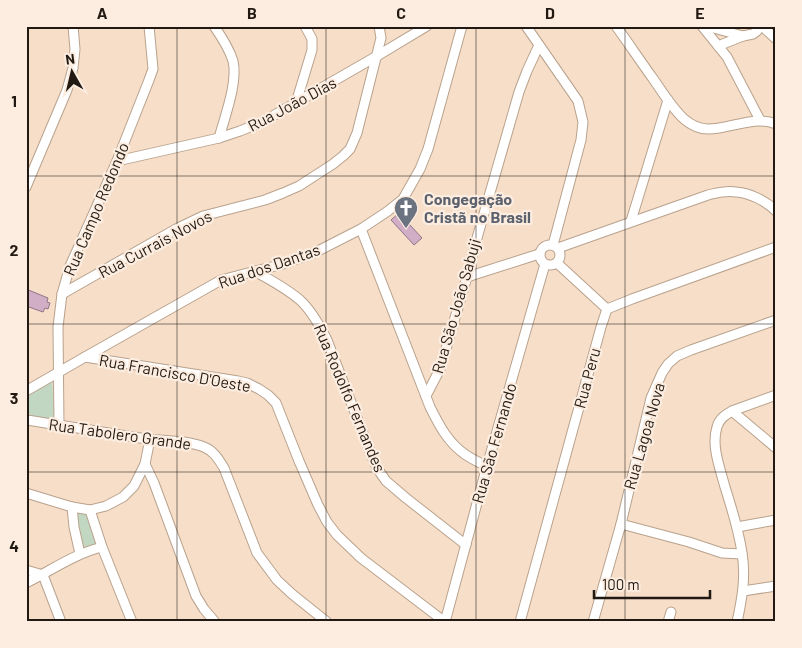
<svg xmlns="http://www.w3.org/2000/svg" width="802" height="648" viewBox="0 0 802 648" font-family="Barlow,sans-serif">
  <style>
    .green { fill: #c2d7c1 }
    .building { fill: #d1aec5; stroke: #907687 }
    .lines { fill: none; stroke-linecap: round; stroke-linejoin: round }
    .minor-casing { stroke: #b9a28d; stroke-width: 11 }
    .minor { stroke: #fff; stroke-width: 9 }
    .grid { fill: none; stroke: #221a12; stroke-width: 1; stroke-opacity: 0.55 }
    .labels { text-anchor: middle; stroke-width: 4.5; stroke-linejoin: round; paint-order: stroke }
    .street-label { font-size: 16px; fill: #221a12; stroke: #fcede0 }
    .worship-label { font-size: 16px; font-weight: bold; fill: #5b616d; stroke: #fcede0; text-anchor: start }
    .neatline { fill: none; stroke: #221a12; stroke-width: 2 }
    .grid-label { font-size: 16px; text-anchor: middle; font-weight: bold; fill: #221a12 }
  </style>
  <rect width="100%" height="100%" fill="#f6dec8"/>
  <!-- green -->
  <g class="green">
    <polygon points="52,379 55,421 26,418 26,394"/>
    <polygon points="74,511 87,512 97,543 82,548"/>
  </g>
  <!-- building -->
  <g class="building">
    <polygon points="399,213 422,238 414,245 391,220"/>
    <polygon points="26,289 48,298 47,302 50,303 48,309 45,308 43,312 26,306"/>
  </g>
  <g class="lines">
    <!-- minor casing -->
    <g class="minor-casing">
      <g id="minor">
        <path d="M214,26C221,36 229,48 233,61C238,82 225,116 219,138"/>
        <polyline points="526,26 578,101 583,122 581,140 553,245"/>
        <path d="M616,26C629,44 641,62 654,80C663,93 672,108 684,119C691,125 699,129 708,129C732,129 752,115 776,124"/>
        <polyline points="702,26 727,57 760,120"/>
        <polyline points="706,26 743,36"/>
        <polyline points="762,26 776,39"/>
        <polyline points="718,46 743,36 753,34 757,31 760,26"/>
        <polyline points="296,103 312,50 312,39 305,26"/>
        <polyline points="117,161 219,138 240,131 264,121 377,56 427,26"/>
        <polyline points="26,187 67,90 73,68 75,49 73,26"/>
        <polyline points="631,221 668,100"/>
        <path d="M361,229L430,407C439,425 448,443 466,455C472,459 480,463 487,466"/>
        <circle cx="550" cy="255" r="10"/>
        <path d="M558,248L708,195C717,193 726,190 736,192C750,193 766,201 776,211"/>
        <polyline points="557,263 607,309"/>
        <path d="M256,272C271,280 287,289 300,300C312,311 320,326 327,340L371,454L377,468L386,481L406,498L466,545"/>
        <polyline points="467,277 539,254"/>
        <polyline points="62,294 176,229 203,216 265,200 283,193 299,186 333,164 343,156 350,149 357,133 381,38 379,26"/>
        <polyline points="85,357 238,381 247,383 259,389 268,395 276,403 299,461 318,505 327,522 337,535 361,558 445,622"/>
        <polyline points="26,391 85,357 221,280 283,264 314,253 361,229 388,211 403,199 420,169 428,149 462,26"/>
        <polyline points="426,396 440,369 467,277 475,245 519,92 527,71 539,45"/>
        <polyline points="732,411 776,448"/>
        <path d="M26,420C67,426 107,433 147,439C166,441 186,440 204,447C214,451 219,460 224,468L257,553L277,580L292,594L327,622"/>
        <polyline points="59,425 58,327 62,294 70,266 117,161 149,80 153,69 149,26"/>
        <polyline points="145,464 154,483 196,596 204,609 215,622"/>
        <polyline points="26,493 72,507 90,510 106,506 123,497 134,486 145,464 150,439"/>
        <polyline points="72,507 74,527 80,554"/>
        <polyline points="90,510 102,547 132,622"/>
        <polyline points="621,524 689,542 722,553 742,554"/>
        <polyline points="737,527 776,520"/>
        <polyline points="26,570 43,575 61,622"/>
        <path d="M26,583C52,570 74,554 102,547"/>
        <polyline points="743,591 776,586"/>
        <polyline points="445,622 487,466 545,264"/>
        <polyline points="520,622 601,327 607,309 632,299 776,247"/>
        <polyline points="593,622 621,524 651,398 662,373 668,364 677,356 691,350 776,320"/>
        <polyline points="668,622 671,612"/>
        <path d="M737,622C742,599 746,577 742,553C739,531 732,509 725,487C720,468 711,446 717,427C719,419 725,415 732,411L776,395"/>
      </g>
    </g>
    <!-- minor -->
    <use href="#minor" class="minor"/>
  </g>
  <!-- grid -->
  <path class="grid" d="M177,26V622M326,26V622M476,26V622M625,26V622M26,176H776M26,324H776M26,472H776"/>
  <!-- icons -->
  <defs>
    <g id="church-pin" transform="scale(1.25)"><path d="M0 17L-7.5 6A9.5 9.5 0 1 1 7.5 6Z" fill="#6b7280" stroke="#fcede0"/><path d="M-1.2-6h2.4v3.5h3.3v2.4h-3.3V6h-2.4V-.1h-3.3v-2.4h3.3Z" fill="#fff"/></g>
  </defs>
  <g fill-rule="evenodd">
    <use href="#church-pin" x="406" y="208"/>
  </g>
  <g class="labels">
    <!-- street labels -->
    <g class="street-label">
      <text transform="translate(292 104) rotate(-28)" y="6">Rua João Dias</text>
      <text transform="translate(96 209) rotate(-67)" y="6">Rua Campo Redondo</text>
      <text transform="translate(155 244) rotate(-28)" y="6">Rua Currais Novos</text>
      <text transform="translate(269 266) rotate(-19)" y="6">Rua dos Dantas</text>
      <text transform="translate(456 306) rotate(-74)" y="6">Rua São João Sabuji</text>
      <text transform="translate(175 373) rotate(10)" y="6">Rua Francisco D'Oeste</text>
      <text transform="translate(587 378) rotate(-75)" y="6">Rua Peru</text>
      <text transform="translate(350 398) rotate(67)" y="6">Rua Rodolfo Fernandes</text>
      <text transform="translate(120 434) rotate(8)" y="6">Rua Tabolero Grande</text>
      <text transform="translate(644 436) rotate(-74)" y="6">Rua Lagoa Nova</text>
      <text transform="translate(494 443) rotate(-74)" y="6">Rua São Fernando</text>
    </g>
    <!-- worship labels -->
    <g class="worship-label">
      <text x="424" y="205">Congegação<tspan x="424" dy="18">Cristã no Brasil</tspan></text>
    </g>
  </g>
  <!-- border -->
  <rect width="802" height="648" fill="none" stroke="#fcede0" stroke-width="55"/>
  <!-- north arrow -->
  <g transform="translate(72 72) rotate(352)" stroke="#fcede0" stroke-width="4" paint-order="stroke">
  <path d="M0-4L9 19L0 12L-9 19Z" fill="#221a12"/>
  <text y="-8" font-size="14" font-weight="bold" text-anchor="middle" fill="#221a12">N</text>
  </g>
  <!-- scale -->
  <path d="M594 590v8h116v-8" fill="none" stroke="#221a12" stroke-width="2.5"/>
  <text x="602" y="590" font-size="15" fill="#221a12" stroke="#fcede0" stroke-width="4" paint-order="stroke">100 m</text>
  <rect x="28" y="28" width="746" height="592" class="neatline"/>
  <g class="grid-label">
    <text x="102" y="19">A</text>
    <text x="252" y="19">B</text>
    <text x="401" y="19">C</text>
    <text x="550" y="19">D</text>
    <text x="700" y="19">E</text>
    <text x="14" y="107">1</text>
    <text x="14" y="256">2</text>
    <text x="14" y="404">3</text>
    <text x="14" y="552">4</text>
  </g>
</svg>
